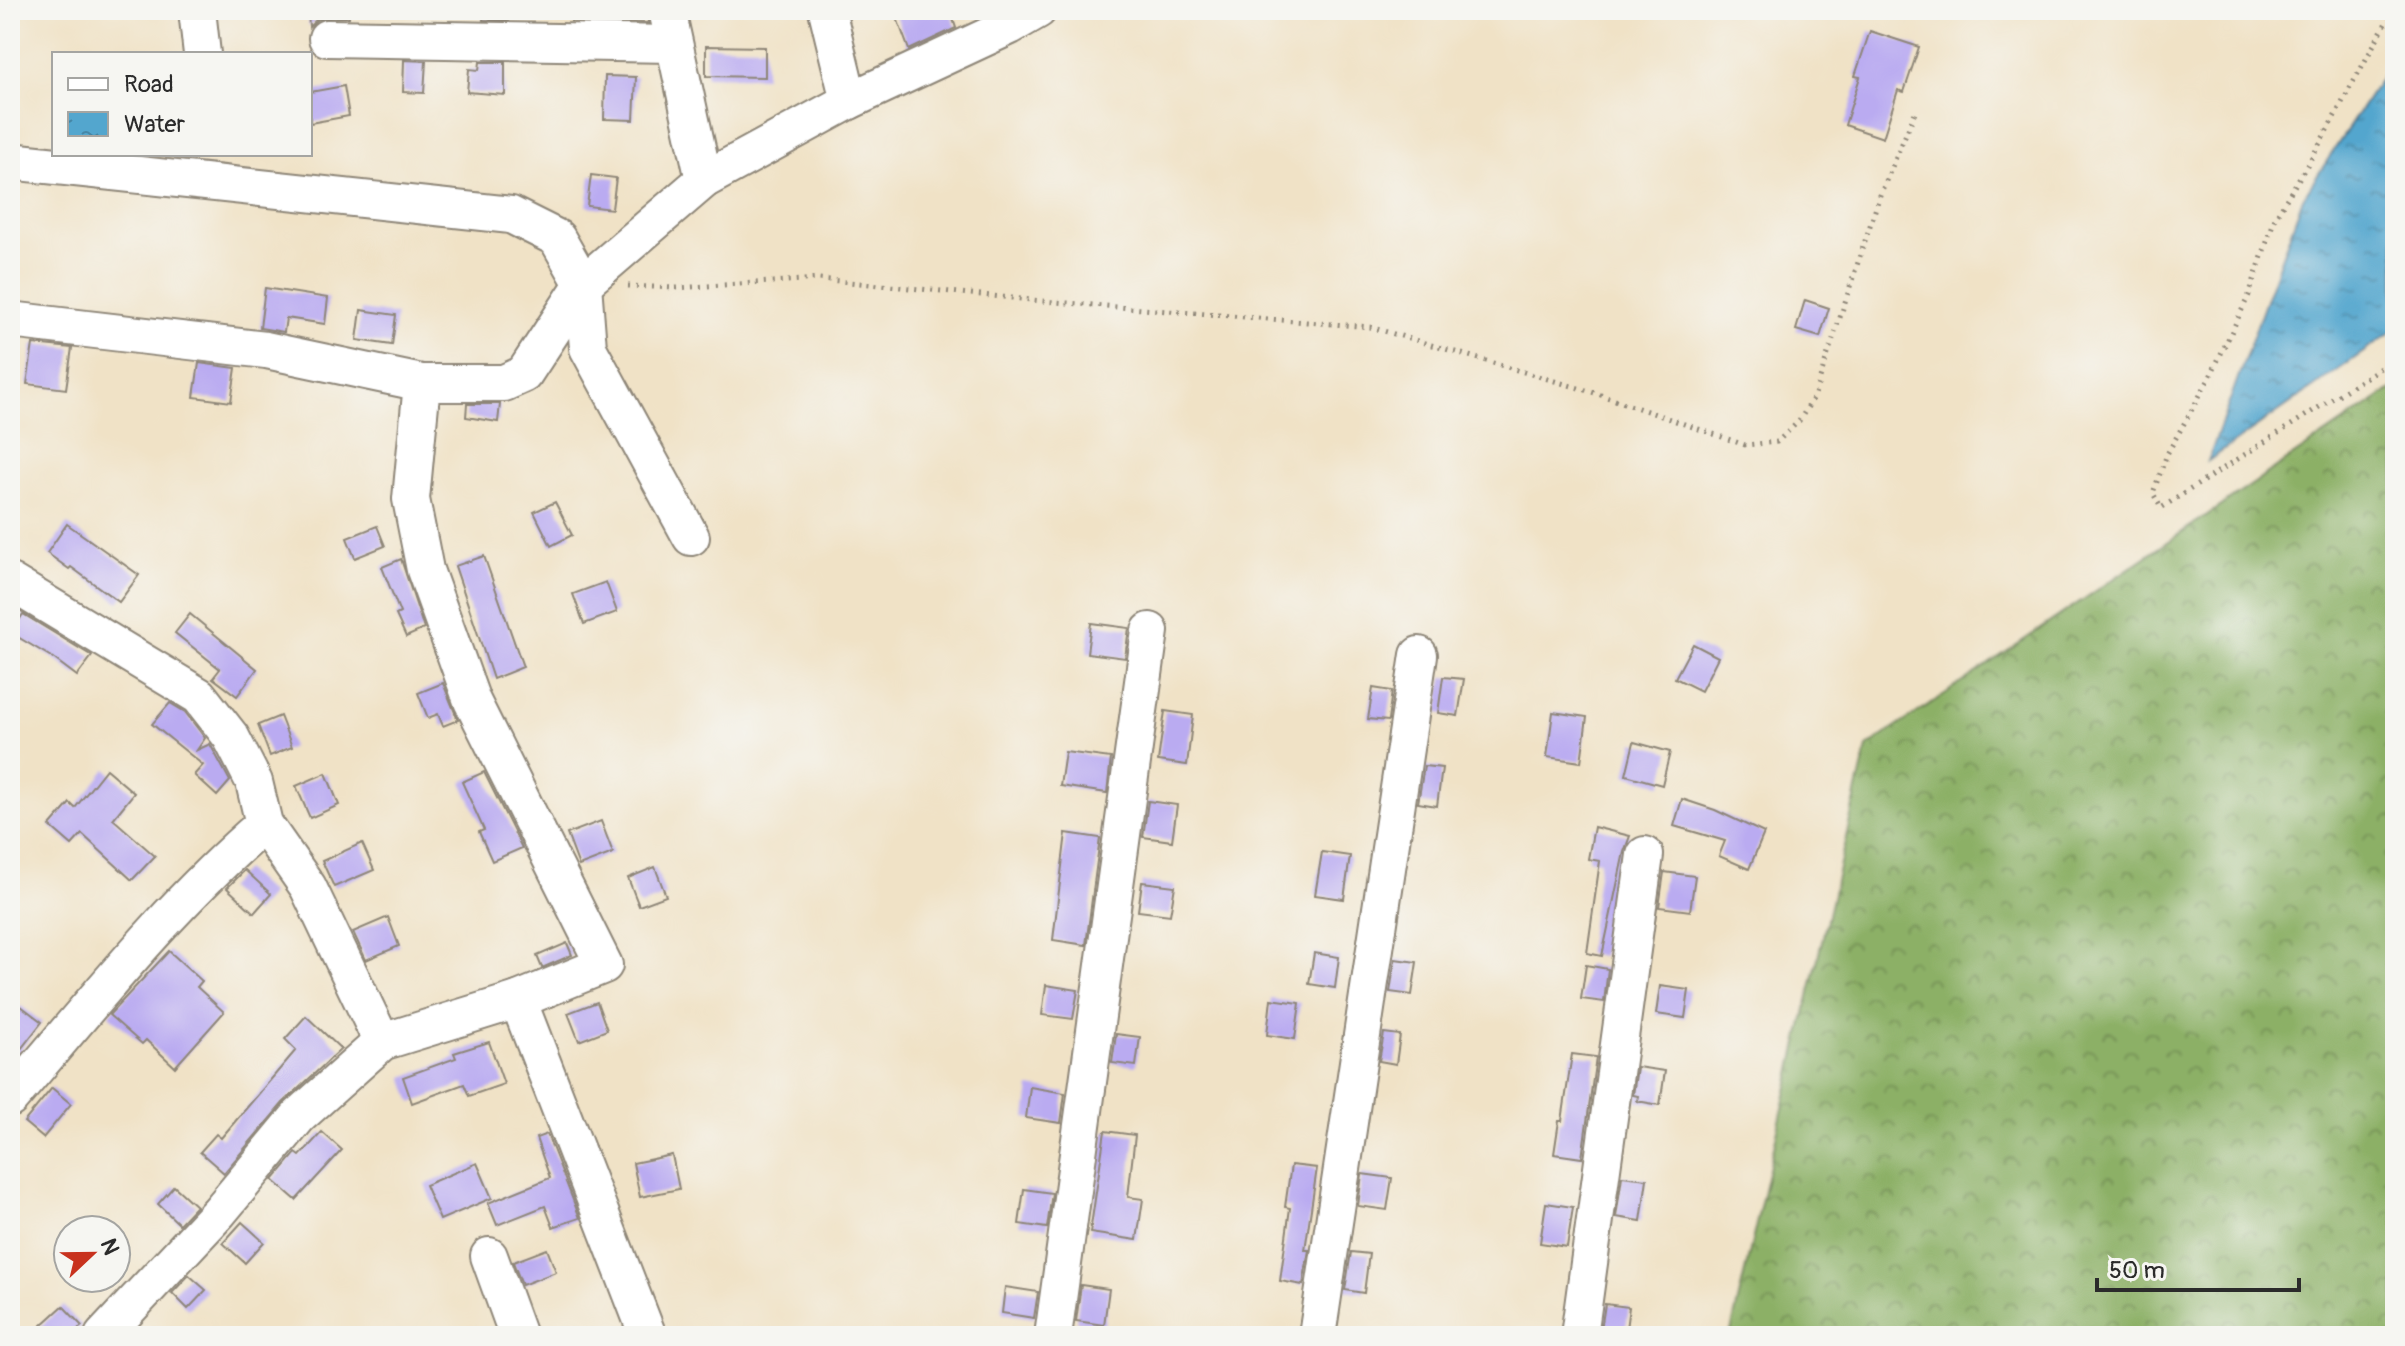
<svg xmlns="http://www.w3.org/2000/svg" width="2405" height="1346" viewBox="0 0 2405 1346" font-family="Pangolin,sans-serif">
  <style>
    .forest { fill: url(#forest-crowns); stroke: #5c6e48; stroke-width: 2 }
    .water { fill: url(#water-ripples); stroke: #3f687c; stroke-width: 2 }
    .building { fill: #baabf1 }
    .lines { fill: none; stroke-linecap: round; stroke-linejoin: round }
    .minor-casing { stroke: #8e8678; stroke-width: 40 }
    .path { stroke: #8e8678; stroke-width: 5; stroke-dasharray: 2 6; stroke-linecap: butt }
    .minor { stroke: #fff; stroke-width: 36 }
  </style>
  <defs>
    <pattern id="forest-crowns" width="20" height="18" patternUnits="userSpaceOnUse" patternTransform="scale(2)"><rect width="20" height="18" fill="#8cb066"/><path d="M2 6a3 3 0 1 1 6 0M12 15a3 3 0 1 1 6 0" fill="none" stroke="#738f54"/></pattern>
    <pattern id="water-ripples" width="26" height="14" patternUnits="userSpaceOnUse" patternTransform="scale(2)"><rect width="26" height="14" fill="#53a6ce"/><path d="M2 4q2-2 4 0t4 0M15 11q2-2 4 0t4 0" fill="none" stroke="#4587a7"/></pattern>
  </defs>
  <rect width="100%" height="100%" fill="#f6f6f2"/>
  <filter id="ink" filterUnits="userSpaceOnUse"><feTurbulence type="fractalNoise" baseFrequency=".0125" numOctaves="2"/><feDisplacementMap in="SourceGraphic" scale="16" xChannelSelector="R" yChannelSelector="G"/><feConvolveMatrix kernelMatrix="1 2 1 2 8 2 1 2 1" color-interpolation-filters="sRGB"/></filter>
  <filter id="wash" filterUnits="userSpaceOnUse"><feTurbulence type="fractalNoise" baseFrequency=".006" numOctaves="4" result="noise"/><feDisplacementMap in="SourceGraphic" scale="32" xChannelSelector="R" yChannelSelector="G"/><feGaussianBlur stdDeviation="1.8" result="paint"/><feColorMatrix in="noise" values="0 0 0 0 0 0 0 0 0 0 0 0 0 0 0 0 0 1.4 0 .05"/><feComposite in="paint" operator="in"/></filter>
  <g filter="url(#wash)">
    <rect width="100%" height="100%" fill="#f0e2c6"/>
    <!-- forest -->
    <polygon class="forest" points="2395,387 2395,1336 1730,1336 1867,747"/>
    <!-- water -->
    <polygon class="water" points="2395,56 2395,330 2208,461 2303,198"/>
    <g id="blocks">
      <!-- building -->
      <g class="building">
        <polygon points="308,10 349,10 349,17 327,17 316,20 309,27"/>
        <polygon points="484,10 510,10 509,20 483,20"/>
        <polygon points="572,10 647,10 648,23 571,21"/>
        <polygon points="894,10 950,10 956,28 909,50"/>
        <polygon points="1870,31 1919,47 1904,92 1898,90 1883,138 1845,125 1860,77 1855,76"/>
        <polygon points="706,46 765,47 765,77 706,76"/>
        <polygon points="404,60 426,61 424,93 403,92"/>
        <polygon points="480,62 505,62 505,95 467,92 469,69 479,70"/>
        <polygon points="605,76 636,77 634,120 604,119"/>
        <polygon points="344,86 349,116 310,123 310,92"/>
        <polygon points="591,175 616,178 612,209 587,206"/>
        <polygon points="265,288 328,298 325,324 286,318 284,332 260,328"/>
        <polygon points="1805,300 1829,308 1820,337 1796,330"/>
        <polygon points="361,310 396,315 392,345 357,340"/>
        <polygon points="33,344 72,348 66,389 27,384"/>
        <polygon points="199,363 236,368 231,402 194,397"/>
        <polygon points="467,404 500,404 498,422 466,417"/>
        <polygon points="555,502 572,535 551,546 534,512"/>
        <polygon points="67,524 139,575 119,602 71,567 69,569 47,553"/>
        <polygon points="377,526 385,546 355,558 347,538"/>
        <polygon points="484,556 523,667 493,679 455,566"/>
        <polygon points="401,559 424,629 406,637 396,615 400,613 382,567"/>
        <polygon points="606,582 617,612 584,624 573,594"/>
        <polygon points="23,614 92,656 77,676 53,658 11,633"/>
        <polygon points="190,614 257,669 237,696 213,678 220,669 175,633"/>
        <polygon points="1091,623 1129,628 1125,658 1087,653"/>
        <polygon points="1693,644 1718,657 1701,691 1675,678"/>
        <polygon points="1443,677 1464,679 1458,716 1438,713"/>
        <polygon points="443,683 458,720 443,726 438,714 428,718 418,693"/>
        <polygon points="1373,688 1392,691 1388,721 1368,719"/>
        <polygon points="170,703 185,712 205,738 197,750 210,744 230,781 217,796 194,775 203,765 152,724"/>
        <polygon points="1165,711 1193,715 1187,765 1158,761"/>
        <polygon points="1553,712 1587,717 1581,762 1547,757"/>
        <polygon points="280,716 292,747 270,756 258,725"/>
        <polygon points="1634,742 1670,752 1662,785 1626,775"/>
        <polygon points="1065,752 1111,758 1107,793 1060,786"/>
        <polygon points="1424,766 1442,768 1437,806 1418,803"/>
        <polygon points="106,769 134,793 113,819 155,856 132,880 82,834 72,845 50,826 70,803 75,808"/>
        <polygon points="484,772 522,848 492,861 479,832 484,830 462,782"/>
        <polygon points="326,773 339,805 310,818 296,786"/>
        <polygon points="1682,799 1715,810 1764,833 1749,869 1719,856 1725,841 1674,826"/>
        <polygon points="1148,801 1177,805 1172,841 1143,837"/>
        <polygon points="601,821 613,853 579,866 567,834"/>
        <polygon points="1594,827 1630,836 1624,852 1602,956 1587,953 1600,861 1588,859"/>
        <polygon points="1066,833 1100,838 1086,945 1053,940"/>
        <polygon points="362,843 374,870 334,887 322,861"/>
        <polygon points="1322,852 1350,856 1344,899 1315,895"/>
        <polygon points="655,867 666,896 639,906 628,878"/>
        <polygon points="245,870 271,894 254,913 227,888"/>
        <polygon points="1664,872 1695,876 1690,911 1659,907"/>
        <polygon points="1142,882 1175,886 1170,915 1138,911"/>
        <polygon points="388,917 399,946 366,960 353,932"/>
        <polygon points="567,943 572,955 542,968 537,956"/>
        <polygon points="169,951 202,981 197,987 224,1012 175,1067 146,1040 142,1044 109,1015"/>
        <polygon points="1314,953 1339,957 1335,988 1309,984"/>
        <polygon points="1395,959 1417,962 1412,995 1390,992"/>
        <polygon points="1586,965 1608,969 1604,1002 1581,999"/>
        <polygon points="1046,985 1078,990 1073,1019 1042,1015"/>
        <polygon points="1660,986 1689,990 1685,1018 1656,1014"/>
        <polygon points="1271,999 1300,1003 1295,1039 1267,1035"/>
        <polygon points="597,1002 607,1030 579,1041 568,1013"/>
        <polygon points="21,1006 42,1022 10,1063 10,1020"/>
        <polygon points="306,1016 341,1049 283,1103 224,1173 200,1152 216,1134 221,1138 296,1050 285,1039"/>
        <polygon points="1384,1033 1400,1035 1396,1064 1379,1061"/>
        <polygon points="1116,1034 1140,1037 1136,1066 1112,1063"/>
        <polygon points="489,1042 504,1084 469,1096 464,1084 412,1103 403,1077 456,1058 454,1053"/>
        <polygon points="1572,1054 1596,1057 1582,1158 1554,1154 1559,1121 1562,1121"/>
        <polygon points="1637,1067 1665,1071 1660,1105 1637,1101 1638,1096 1633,1095"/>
        <polygon points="1030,1087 1065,1093 1061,1123 1026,1118"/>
        <polygon points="52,1088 71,1104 43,1138 24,1122"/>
        <polygon points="1105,1131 1135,1135 1128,1197 1143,1199 1137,1240 1090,1233"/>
        <polygon points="322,1132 342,1150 296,1200 273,1180 296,1153 300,1156"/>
        <polygon points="547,1134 580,1218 553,1227 545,1206 497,1225 488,1203 550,1178 536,1138"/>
        <polygon points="672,1155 679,1189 640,1197 633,1163"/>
        <polygon points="477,1163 492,1198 440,1220 425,1185"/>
        <polygon points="1291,1165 1317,1168 1305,1250 1309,1250 1303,1285 1280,1281 1290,1208 1285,1207"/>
        <polygon points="1362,1174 1392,1178 1387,1210 1358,1206"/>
        <polygon points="1622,1176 1647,1179 1641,1221 1616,1217"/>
        <polygon points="174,1186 196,1206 179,1224 158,1204"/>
        <polygon points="1024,1189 1052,1193 1047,1228 1019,1224"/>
        <polygon points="1546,1203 1573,1207 1567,1247 1540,1243"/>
        <polygon points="242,1222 264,1242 245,1263 223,1243"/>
        <polygon points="547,1249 556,1272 522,1285 513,1262"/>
        <polygon points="1351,1252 1369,1254 1364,1293 1345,1290"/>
        <polygon points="189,1275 206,1290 188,1309 172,1293"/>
        <polygon points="1081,1285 1109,1289 1104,1325 1076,1321"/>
        <polygon points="1005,1287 1038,1292 1034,1318 1002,1313"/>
        <polygon points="1605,1304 1629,1307 1625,1336 1600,1336"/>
        <polygon points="63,1306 82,1326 70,1336 30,1336"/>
      </g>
    </g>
  </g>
  <g filter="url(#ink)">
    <use href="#blocks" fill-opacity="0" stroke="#8e8678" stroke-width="2"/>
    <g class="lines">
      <!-- minor casing -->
      <g class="minor-casing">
        <g id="minor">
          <polyline points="197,10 202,54"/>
          <polyline points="667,10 704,180"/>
          <polyline points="827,10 849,101"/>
          <polyline points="327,38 672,44"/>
          <polyline points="10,161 511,215 557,238 583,284 588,348 691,537"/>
          <polyline points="10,320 266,350 422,383"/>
          <polyline points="10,582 199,696 231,737 254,782 264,824 308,887 382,1042"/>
          <polyline points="518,1000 648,1336"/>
          <path d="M10,1099C91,1005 169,906 264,824"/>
          <polyline points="489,1256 518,1336"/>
          <polyline points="103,1336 219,1212 299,1116 382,1042 518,1000 604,965 472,701 425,570 411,499 422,383 504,383 524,374 583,284 704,180 849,101 1010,26 1038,10"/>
          <polyline points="1053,1336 1150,631"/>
          <polyline points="1317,1336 1419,655"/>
          <polyline points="1579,1336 1645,855"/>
        </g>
      </g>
      <!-- path -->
      <g class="path">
        <polyline points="2393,10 2315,152 2275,218 2249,295 2209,379 2167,454 2153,493 2161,508 2382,367 2395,363"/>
        <polyline points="628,286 676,288 819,279 1042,301 1370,327 1589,391 1745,445 1777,442 1799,421 1814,397 1880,195 1917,108"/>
      </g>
      <!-- minor -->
      <use href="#minor" class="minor"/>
    </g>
  </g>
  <!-- margin -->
  <rect width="2405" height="1346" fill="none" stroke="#f6f6f2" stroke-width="40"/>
  <!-- legend -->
  <rect x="52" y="52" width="260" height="104" fill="#f6f6f2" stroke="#a5a5a2" stroke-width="2"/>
  <rect x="68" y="78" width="40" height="12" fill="#ffffff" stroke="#a5a5a2" stroke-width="2"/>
  <text x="124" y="92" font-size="24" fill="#2b2b2b">Road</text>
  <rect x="68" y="112" width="40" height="24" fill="url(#water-ripples)" stroke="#a5a5a2" stroke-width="2"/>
  <text x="124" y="132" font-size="24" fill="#2b2b2b">Water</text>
  <!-- north arrow -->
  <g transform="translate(92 1254) rotate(68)"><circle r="38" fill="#f6f6f2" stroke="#a5a5a2" stroke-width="2"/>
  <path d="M0-6L14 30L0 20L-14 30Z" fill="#c8321e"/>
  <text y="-12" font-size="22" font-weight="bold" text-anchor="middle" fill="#2b2b2b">N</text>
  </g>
  <!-- scale -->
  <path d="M2097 1278v12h202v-12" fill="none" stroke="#2b2b2b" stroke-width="4"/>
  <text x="2109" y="1278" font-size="24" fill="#2b2b2b" stroke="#f6f6f2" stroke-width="6" paint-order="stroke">50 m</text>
</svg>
